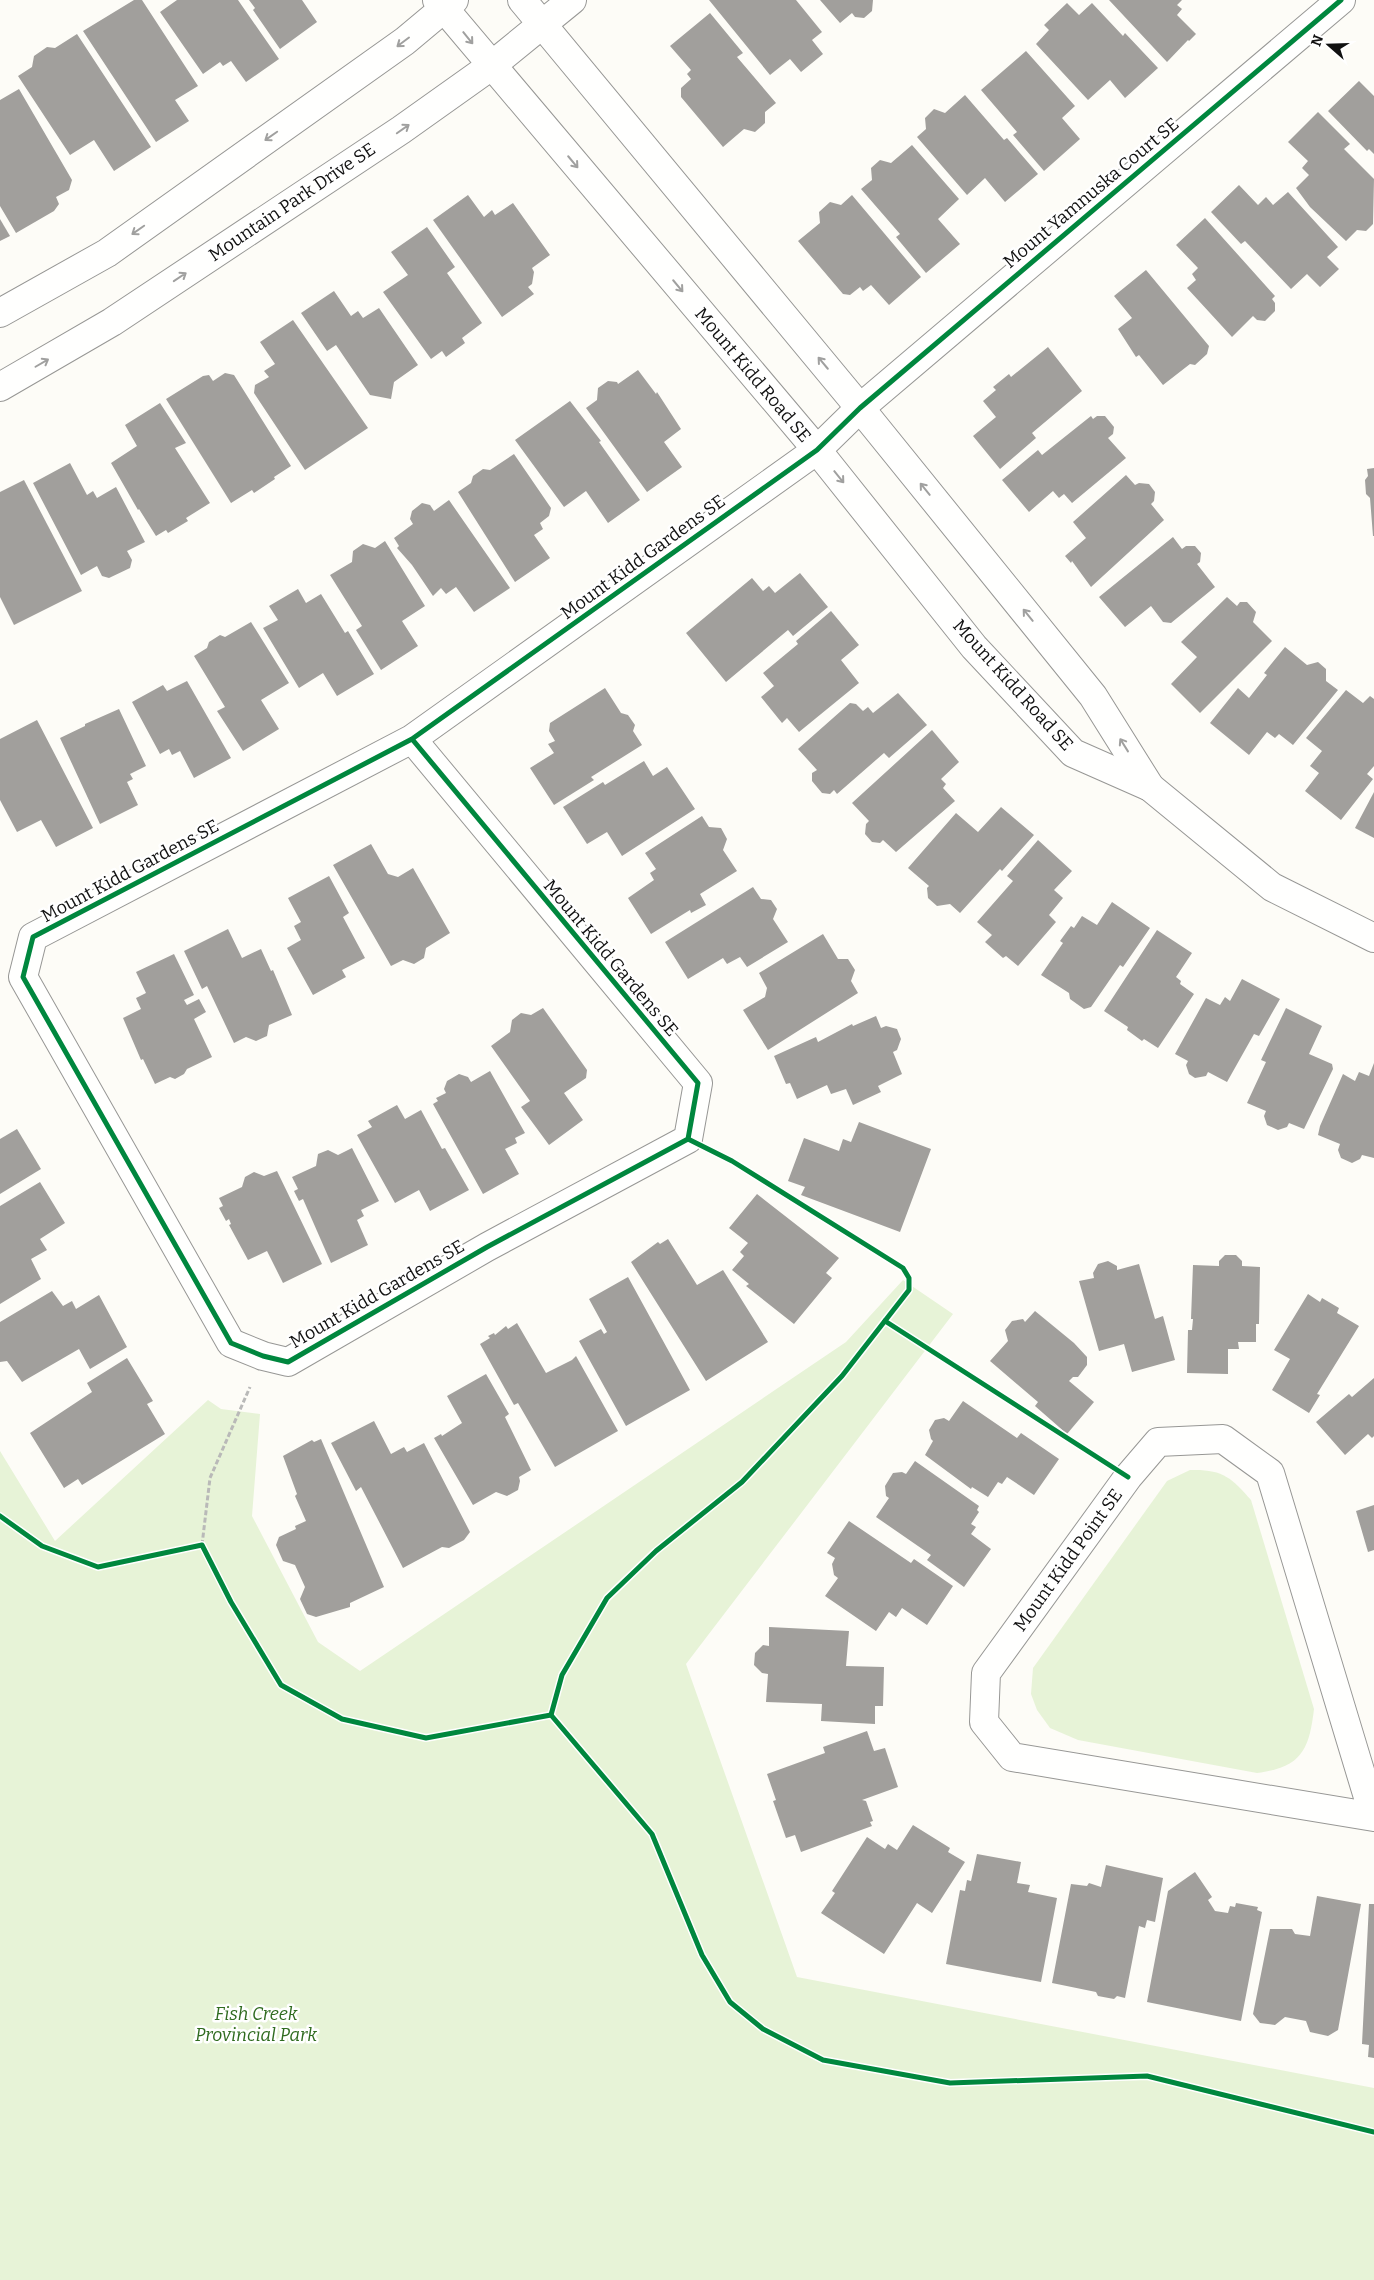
<svg xmlns="http://www.w3.org/2000/svg" width="1374" height="2280" viewBox="0 0 1374 2280" font-family="Bitter,serif">
  <style>
    .green { fill: #e7f3d7 }
    .building { fill: #a19f9c }
    .lines { fill: none; stroke-linecap: round; stroke-linejoin: round }
    .minor-casing { stroke: #979795; stroke-width: 30 }
    .path { stroke: #b9b9b8; stroke-width: 3; stroke-dasharray: 5 2.5; stroke-linecap: butt }
    .minor { stroke: #fffffe; stroke-width: 28 }
    .cycleway-casing { stroke: #fff; stroke-width: 8 }
    .cycleway { stroke: #00873e; stroke-width: 5 }
    .oneway { stroke: #a0a09f }
    .labels { text-anchor: middle; stroke-width: 5; stroke-linejoin: round; paint-order: stroke }
    .street-label { font-size: 18px; fill: #111; stroke: #fff }
    .park-label { font-size: 18px; font-style: italic; fill: #2f6b1f; stroke: #fff }
  </style>
  <rect width="100%" height="100%" fill="#fdfcf7"/>
  <!-- green -->
  <g class="green">
    <polygon points="903,1280 953,1314 686,1664 797,1977 1374,2088 1374,2280 0,2280 0,1451 55,1541 208,1400 221,1409 260,1414 252,1516 318,1642 360,1671 846,1342"/>
    <path d="M1190,1470C1222,1469 1231,1477 1251,1500L1314,1709C1309,1751 1301,1767 1257,1773L1078,1740L1050,1728L1037,1710L1031,1694L1033,1668L1167,1481Z"/>
  </g>
  <!-- building -->
  <g class="building">
    <polygon points="134,0 142,0 198,86 175,100 189,121 156,142 83,31"/>
    <polygon points="177,0 238,0 279,59 246,82 231,61 223,66 220,62 203,74 160,12"/>
    <polygon points="249,0 302,0 317,22 280,49 253,10 255,8"/>
    <polygon points="709,0 796,0 822,32 812,40 823,54 801,72 790,59 770,75"/>
    <polygon points="820,0 873,0 872,11 864,18 855,17 852,13 840,23"/>
    <polygon points="1109,0 1182,0 1177,5 1182,9 1177,15 1196,34 1189,41 1188,40 1167,62"/>
    <polygon points="1067,3 1079,15 1092,3 1123,36 1125,33 1158,68 1125,98 1110,80 1088,100 1036,44 1049,30 1044,25"/>
    <polygon points="710,13 743,53 737,57 776,103 765,112 765,123 755,132 744,129 723,147 681,97 681,88 691,79 687,74 691,70 670,46"/>
    <polygon points="77,34 151,147 114,171 94,140 70,155 18,76 32,67 34,56 47,47 55,48"/>
    <polygon points="1026,51 1075,106 1062,118 1080,139 1044,171 1013,135 1017,132 981,90"/>
    <polygon points="1359,81 1374,96 1374,154 1369,149 1367,151 1328,111"/>
    <polygon points="19,89 72,180 69,190 56,197 59,204 54,211 16,233 0,206 0,100"/>
    <polygon points="965,95 1004,140 1007,138 1038,174 1005,202 985,178 967,195 917,137 926,129 925,118 934,109 945,113"/>
    <polygon points="1318,112 1350,144 1344,149 1374,179 1373,224 1366,231 1357,230 1346,241 1310,207 1296,188 1309,175 1302,168 1308,161 1288,142"/>
    <polygon points="912,145 959,199 938,219 960,244 926,273 896,237 900,234 861,189 872,180 871,168 880,160 891,163"/>
    <polygon points="1239,185 1258,205 1266,197 1273,205 1288,192 1338,247 1327,257 1339,269 1320,287 1307,274 1291,289 1245,241 1241,244 1211,212"/>
    <polygon points="468,195 484,217 492,210 495,215 513,203 550,255 532,268 534,272 532,284 528,287 534,294 502,317 433,220"/>
    <polygon points="852,195 921,277 889,305 871,285 863,291 860,287 850,295 843,294 798,241 820,223 819,212 830,202 841,205"/>
    <polygon points="1205,218 1275,296 1272,299 1275,303 1275,311 1265,321 1257,320 1253,316 1232,337 1187,288 1196,280 1192,274 1198,268 1176,245"/>
    <polygon points="0,219 10,236 0,241"/>
    <polygon points="427,227 455,267 447,273 482,323 462,338 465,343 446,357 442,351 431,359 383,292 408,275 391,252"/>
    <polygon points="1146,270 1209,346 1207,354 1195,365 1190,364 1163,385 1139,355 1136,357 1118,329 1132,318 1114,296"/>
    <polygon points="334,291 351,316 358,311 363,318 379,308 418,365 394,382 391,399 370,395 336,345 327,351 301,313"/>
    <polygon points="293,320 368,428 305,470 254,393 255,385 269,377 264,371 275,364 260,342"/>
    <polygon points="1048,347 1082,391 1032,433 1036,438 1000,469 973,436 996,417 983,401 996,390 993,387 1009,374 1011,377"/>
    <polygon points="638,370 656,394 657,392 681,429 664,442 682,467 647,492 586,408 597,400 598,388 608,381 617,382 618,384"/>
    <polygon points="225,373 234,375 291,466 274,477 275,479 254,493 252,490 231,503 166,399 203,376 209,375 213,381"/>
    <polygon points="570,401 601,441 599,442 640,500 608,523 586,491 564,507 515,440"/>
    <polygon points="160,403 186,443 175,448 210,503 186,518 188,521 168,533 166,530 156,536 139,509 138,510 111,463 137,446 125,425"/>
    <polygon points="1091,416 1093,419 1097,416 1105,416 1114,427 1113,434 1108,438 1126,458 1072,503 1064,494 1059,498 1053,491 1029,512 1002,480 1038,450 1042,455"/>
    <polygon points="514,454 551,508 549,516 540,523 543,529 534,535 550,558 515,582 458,492 471,483 473,476 483,469 490,470"/>
    <polygon points="70,463 87,495 93,491 97,498 116,487 145,542 127,551 132,560 130,568 109,578 102,576 97,566 81,575 33,483"/>
    <polygon points="1374,468 1374,536 1373,536 1370,498 1366,494 1365,480 1368,476 1367,469"/>
    <polygon points="1126,475 1135,485 1139,483 1149,484 1155,492 1154,501 1151,504 1164,520 1091,587 1072,561 1071,563 1065,556 1086,538 1073,522"/>
    <polygon points="24,480 82,591 14,625 0,597 0,492"/>
    <polygon points="449,500 510,588 474,612 456,587 446,594 441,588 433,596 412,565 397,548 399,546 394,538 413,524 410,519 412,511 422,503 430,505 434,511"/>
    <polygon points="1173,537 1182,549 1186,546 1195,546 1201,553 1200,562 1197,564 1215,587 1171,623 1163,622 1151,606 1125,627 1099,597"/>
    <polygon points="385,541 425,606 402,621 418,646 381,670 356,630 362,626 330,575 352,562 353,551 363,544 375,548"/>
    <polygon points="800,573 828,607 793,636 788,630 726,682 686,633 752,578 763,591 769,586 775,593"/>
    <polygon points="298,589 306,603 321,594 345,633 348,631 374,674 337,696 323,673 299,688 263,628 278,620 269,606"/>
    <polygon points="1227,597 1237,606 1240,602 1247,602 1256,612 1253,622 1272,641 1200,713 1171,684 1197,657 1181,642"/>
    <polygon points="831,611 859,645 841,660 859,683 799,732 787,718 782,723 761,697 774,686 763,673 798,644 796,641"/>
    <polygon points="251,622 289,683 261,700 279,729 243,751 217,711 225,707 194,656 207,648 209,642 220,635 225,637"/>
    <polygon points="1285,647 1307,665 1318,662 1326,669 1326,681 1338,690 1293,745 1279,734 1275,738 1267,732 1249,755 1210,723 1238,688 1249,698 1267,675 1264,673"/>
    <polygon points="187,681 231,758 194,778 180,751 172,755 169,749 160,754 132,702 163,685 167,691"/>
    <polygon points="605,688 621,713 628,715 635,725 633,731 642,745 591,777 594,780 554,805 530,768 554,753 548,744 555,741 549,731 550,723"/>
    <polygon points="1346,690 1363,703 1370,696 1374,699 1374,766 1367,774 1373,779 1341,820 1305,791 1319,773 1310,766 1322,751 1306,738"/>
    <polygon points="898,693 927,725 889,758 884,753 837,794 834,790 830,794 822,793 812,781 812,773 817,770 798,749 850,703 856,704 863,711 868,707 873,713"/>
    <polygon points="119,709 146,766 130,774 133,779 127,782 138,805 100,824 60,738 85,726 85,724"/>
    <polygon points="37,720 93,828 56,847 41,820 17,832 0,800 0,739"/>
    <polygon points="932,730 959,762 941,779 946,784 943,788 955,801 896,852 883,840 880,843 872,842 865,834 866,824 869,821 852,803"/>
    <polygon points="644,761 653,776 667,767 695,809 622,856 607,832 587,844 563,807 603,782 605,785"/>
    <polygon points="1374,792 1374,838 1355,828"/>
    <polygon points="1001,807 1034,835 1002,871 1000,869 960,913 950,904 937,906 928,898 927,888 929,886 908,868 956,813 978,832"/>
    <polygon points="702,816 709,827 721,828 727,839 723,850 737,871 700,894 706,905 691,913 690,910 651,934 628,898 654,880 650,873 656,869 645,853"/>
    <polygon points="1038,840 1072,871 1054,890 1063,898 1049,915 1056,922 1018,966 1006,956 1003,958 985,942 992,935 977,922 1013,881 1007,876"/>
    <polygon points="371,844 388,874 398,877 413,868 450,933 426,948 424,958 414,964 403,960 391,966 333,865"/>
    <polygon points="329,876 349,913 343,917 365,958 342,970 346,977 313,995 287,948 301,940 294,926 301,922 288,898"/>
    <polygon points="753,887 761,899 771,900 777,909 773,919 788,942 747,967 740,957 727,964 723,958 688,979 665,942"/>
    <polygon points="1112,902 1150,928 1123,967 1120,965 1091,1007 1084,1009 1070,999 1069,993 1041,975 1063,943 1060,941 1071,926 1074,928 1082,916 1097,925"/>
    <polygon points="228,929 242,958 261,949 271,971 273,970 292,1015 269,1025 267,1036 256,1041 246,1037 234,1043 207,986 202,989 184,951"/>
    <polygon points="1157,930 1192,953 1176,977 1181,981 1180,984 1194,994 1158,1048 1144,1039 1142,1041 1127,1030 1128,1027 1104,1011"/>
    <polygon points="823,934 838,959 848,959 855,970 851,981 858,993 768,1050 743,1010 765,997 767,988 759,973"/>
    <polygon points="174,954 194,995 184,1000 187,1005 199,999 206,1012 194,1019 212,1057 187,1069 184,1074 175,1079 170,1077 155,1084 143,1059 141,1060 123,1018 141,1009 136,998 146,993 136,972"/>
    <polygon points="1242,979 1280,999 1259,1036 1254,1034 1227,1082 1208,1072 1206,1076 1195,1078 1189,1074 1186,1065 1188,1061 1175,1054 1206,998 1220,1005 1225,997 1230,1001"/>
    <polygon points="543,1008 587,1070 586,1078 564,1093 583,1120 549,1145 521,1107 530,1101 491,1046 510,1032 512,1020 521,1013 531,1015"/>
    <polygon points="1286,1008 1322,1026 1309,1054 1332,1064 1333,1069 1304,1129 1289,1123 1287,1127 1278,1130 1267,1125 1264,1116 1266,1111 1247,1103 1266,1062 1261,1060"/>
    <polygon points="876,1016 881,1028 886,1026 897,1029 901,1039 897,1050 893,1052 902,1074 878,1086 881,1092 853,1105 846,1089 831,1094 827,1085 797,1099 790,1083 786,1084 774,1056 816,1037 818,1042 852,1024 853,1026"/>
    <polygon points="1374,1063 1374,1158 1362,1155 1360,1159 1352,1163 1341,1158 1338,1150 1340,1144 1318,1135 1320,1126 1343,1074 1355,1081 1359,1072 1369,1076"/>
    <polygon points="490,1071 525,1133 515,1138 517,1143 505,1149 519,1174 483,1194 433,1104 438,1101 436,1098 446,1093 444,1089 447,1081 459,1074 468,1077 471,1082"/>
    <polygon points="397,1105 405,1119 421,1110 442,1149 445,1148 469,1190 430,1211 419,1190 395,1203 357,1135 372,1127 368,1121"/>
    <polygon points="859,1122 931,1149 900,1232 801,1195 805,1187 788,1181 804,1138 839,1151 843,1139 851,1142"/>
    <polygon points="17,1129 41,1169 0,1194 0,1139"/>
    <polygon points="352,1148 379,1201 361,1210 364,1216 357,1220 368,1245 331,1263 303,1199 299,1201 294,1191 298,1189 292,1177 316,1166 318,1154 328,1150 338,1155"/>
    <polygon points="277,1171 322,1264 283,1283 267,1251 248,1260 229,1225 231,1224 229,1219 226,1221 219,1208 223,1206 219,1198 242,1187 245,1177 254,1172 264,1176"/>
    <polygon points="40,1182 65,1223 40,1239 47,1250 31,1259 41,1279 0,1304 0,1206"/>
    <polygon points="757,1194 839,1258 826,1273 832,1278 794,1324 746,1286 749,1284 732,1270 744,1256 740,1252 748,1243 729,1228"/>
    <polygon points="668,1239 697,1285 723,1270 768,1342 706,1381 631,1262 658,1242 660,1244"/>
    <polygon points="1225,1255 1236,1255 1242,1261 1242,1266 1260,1267 1259,1324 1256,1324 1256,1342 1238,1342 1239,1349 1228,1349 1228,1374 1187,1373 1188,1330 1192,1330 1193,1319 1191,1319 1193,1265 1219,1266 1219,1261"/>
    <polygon points="1108,1261 1117,1266 1117,1270 1139,1264 1155,1319 1163,1316 1175,1360 1132,1372 1124,1344 1099,1351 1079,1281 1094,1278 1093,1273 1098,1264"/>
    <polygon points="628,1277 690,1390 626,1426 579,1341 601,1329 604,1334 607,1332 589,1299"/>
    <polygon points="52,1291 63,1306 72,1301 76,1309 99,1295 127,1347 90,1369 79,1349 22,1382 7,1361 0,1362 0,1322"/>
    <polygon points="1308,1294 1320,1302 1322,1298 1339,1308 1337,1313 1359,1326 1317,1394 1320,1395 1309,1413 1272,1390 1290,1359 1274,1350"/>
    <polygon points="1035,1311 1074,1343 1087,1357 1087,1365 1078,1377 1073,1377 1069,1381 1094,1402 1067,1434 1035,1406 1038,1402 990,1361 1008,1341 1005,1330 1012,1321 1023,1319 1025,1322"/>
    <polygon points="517,1323 546,1373 572,1360 576,1356 618,1431 555,1467 518,1403 514,1405 480,1344 490,1338 488,1336 494,1333 495,1335 506,1326 508,1329"/>
    <polygon points="127,1358 153,1401 147,1404 165,1434 82,1485 78,1479 64,1488 30,1433 92,1392 87,1383"/>
    <polygon points="486,1374 509,1414 505,1417 531,1470 519,1477 520,1481 518,1490 507,1496 496,1492 473,1505 434,1438 441,1434 442,1436 462,1423 447,1396"/>
    <polygon points="1374,1378 1374,1436 1372,1438 1368,1434 1345,1455 1316,1422 1349,1394 1352,1397"/>
    <polygon points="963,1401 1017,1438 1021,1433 1059,1459 1034,1495 1007,1477 1002,1484 998,1482 988,1497 972,1487 971,1489 925,1455 933,1441 931,1439 929,1430 935,1420 944,1418 949,1421"/>
    <polygon points="374,1421 391,1454 404,1447 407,1452 424,1443 470,1532 464,1540 449,1548 442,1547 403,1568 361,1487 356,1491 331,1443"/>
    <polygon points="321,1439 384,1587 350,1603 350,1607 316,1617 307,1614 300,1599 305,1587 295,1565 283,1561 276,1545 279,1537 296,1529 295,1526 306,1521 295,1496 297,1494 283,1456 312,1440 314,1442"/>
    <polygon points="915,1461 979,1506 977,1510 979,1512 971,1524 976,1527 971,1534 991,1549 964,1587 927,1560 931,1555 876,1517 889,1498 886,1496 885,1486 893,1473 902,1472 906,1474"/>
    <polygon points="1374,1505 1374,1550 1368,1552 1356,1511"/>
    <polygon points="849,1521 911,1563 914,1559 953,1586 927,1625 902,1608 896,1617 889,1612 876,1631 825,1596 838,1578 834,1575 832,1564 835,1558 827,1553"/>
    <polygon points="769,1627 849,1631 846,1666 884,1667 883,1706 875,1706 875,1724 821,1721 822,1704 766,1702 768,1674 762,1673 754,1665 755,1653 763,1645 769,1646"/>
    <polygon points="867,1731 874,1751 885,1748 898,1787 862,1800 866,1801 873,1821 870,1822 872,1826 801,1852 795,1835 786,1838 773,1801 776,1800 767,1774 825,1753 823,1747"/>
    <polygon points="913,1825 950,1848 948,1852 965,1862 932,1913 917,1903 884,1954 821,1913 835,1893 832,1891 867,1837 885,1849 888,1844 897,1850"/>
    <polygon points="977,1854 1021,1862 1017,1883 1030,1885 1028,1892 1057,1898 1041,1982 946,1964 960,1890 965,1891 967,1880 971,1881"/>
    <polygon points="1106,1865 1163,1878 1155,1922 1147,1920 1145,1928 1139,1926 1125,1998 1117,1996 1114,1999 1098,1996 1096,1992 1052,1983 1071,1884 1087,1886 1089,1883 1101,1887"/>
    <polygon points="1195,1872 1212,1897 1208,1900 1215,1911 1228,1913 1230,1906 1235,1907 1236,1903 1258,1907 1257,1910 1262,1912 1241,2021 1147,2002 1168,1891"/>
    <polygon points="1317,1896 1361,1904 1338,2030 1328,2036 1310,2032 1306,2021 1285,2017 1275,2025 1260,2023 1253,2014 1270,1929 1292,1929 1295,1934 1310,1936"/>
    <polygon points="1369,1904 1374,1904 1374,2058 1368,2057 1369,2045 1362,2044"/>
  </g>
  <g class="lines">
    <!-- minor casing -->
    <g class="minor-casing">
      <g id="minor">
        <polyline points="437,0 817,450 974,647 1073,753 1150,787 1272,887 1374,938"/>
        <polyline points="522,0 860,408 1093,696 1150,787"/>
        <polyline points="0,313 107,253 405,41 454,0"/>
        <polyline points="0,387 112,322 401,130 491,66 572,0"/>
        <polyline points="412,739 698,1083 688,1139 487,1247 288,1362 263,1356 231,1343 23,977 33,937 412,739 817,450 860,408 1341,0"/>
        <polyline points="1374,1817 1270,1473 1223,1439 1158,1442 1128,1477 986,1673 984,1722 1012,1757 1374,1817"/>
      </g>
    </g>
    <!-- path -->
    <polyline class="path" points="202,1545 210,1478 250,1387"/>
    <!-- minor -->
    <use href="#minor" class="minor"/>
    <!-- cycleway casing -->
    <g class="cycleway-casing">
      <g id="cycleway">
        <polyline points="412,739 698,1083 688,1139 487,1247 288,1362 263,1356 231,1343 23,977 33,937 412,739 817,450 860,408 1341,0"/>
        <polyline points="885,1321 1128,1477"/>
        <polyline points="0,1516 42,1546 98,1567 202,1545 231,1602 281,1685 342,1719 426,1738 551,1715 652,1834 702,1955 730,2002 763,2029 823,2060 950,2083 1147,2076 1374,2132"/>
        <polyline points="551,1715 562,1675 607,1598 656,1551 742,1482 842,1376 909,1290 909,1278 903,1268 732,1161 688,1139"/>
      </g>
    </g>
    <!-- cycleway -->
    <use href="#cycleway" class="cycleway"/>
  </g>
  <!-- one-way arrows -->
  <defs><path id="oneway-shaft" d="M-6 0H5M1.5-3L5.5 0L1.5 3" fill="none" stroke-width="1.6" stroke-linecap="round" stroke-linejoin="round" transform="scale(1.25)"/></defs>
  <g class="oneway">
    <use href="#oneway-shaft" transform="translate(468 38) rotate(51)"/>
    <use href="#oneway-shaft" transform="translate(403 42) rotate(143)"/>
    <use href="#oneway-shaft" transform="translate(403 129) rotate(-35)"/>
    <use href="#oneway-shaft" transform="translate(271 136) rotate(145)"/>
    <use href="#oneway-shaft" transform="translate(573 162) rotate(50)"/>
    <use href="#oneway-shaft" transform="translate(138 230) rotate(145)"/>
    <use href="#oneway-shaft" transform="translate(180 277) rotate(-34)"/>
    <use href="#oneway-shaft" transform="translate(678 286) rotate(50)"/>
    <use href="#oneway-shaft" transform="translate(42 363) rotate(-30)"/>
    <use href="#oneway-shaft" transform="translate(823 363) rotate(-130)"/>
    <use href="#oneway-shaft" transform="translate(839 477) rotate(51)"/>
    <use href="#oneway-shaft" transform="translate(925 489) rotate(-129)"/>
    <use href="#oneway-shaft" transform="translate(1028 615) rotate(-129)"/>
    <use href="#oneway-shaft" transform="translate(1124 745) rotate(-122)"/>
  </g>
  <g class="labels">
    <!-- street labels -->
    <g class="street-label">
      <text transform="translate(1091 193) rotate(-40)" y="6">Mount Yamnuska Court SE</text>
      <text transform="translate(292 202) rotate(-34)" y="6">Mountain Park Drive SE</text>
      <text transform="translate(753 375) rotate(50)" y="6">Mount Kidd Road SE</text>
      <text transform="translate(643 557) rotate(-36)" y="6">Mount Kidd Gardens SE</text>
      <text transform="translate(1013 685) rotate(48)" y="6">Mount Kidd Road SE</text>
      <text transform="translate(130 871) rotate(-28)" y="6">Mount Kidd Gardens SE</text>
      <text transform="translate(611 958) rotate(50)" y="6">Mount Kidd Gardens SE</text>
      <text transform="translate(377 1294) rotate(-30)" y="6">Mount Kidd Gardens SE</text>
      <text transform="translate(1068 1560) rotate(-54)" y="6">Mount Kidd Point SE</text>
    </g>
    <!-- park labels -->
    <g class="park-label">
      <text x="256" y="2020">Fish Creek<tspan x="256" dy="21">Provincial Park</tspan></text>
    </g>
  </g>
  <!-- north arrow -->
  <g transform="translate(1329 45) rotate(290)" stroke="#ffffff" stroke-width="4" paint-order="stroke">
  <path d="M0-4L9 19L0 12L-9 19Z" fill="#111111"/>
  <text y="-8" font-size="14" font-weight="bold" text-anchor="middle" fill="#111111">N</text>
  </g>
</svg>
